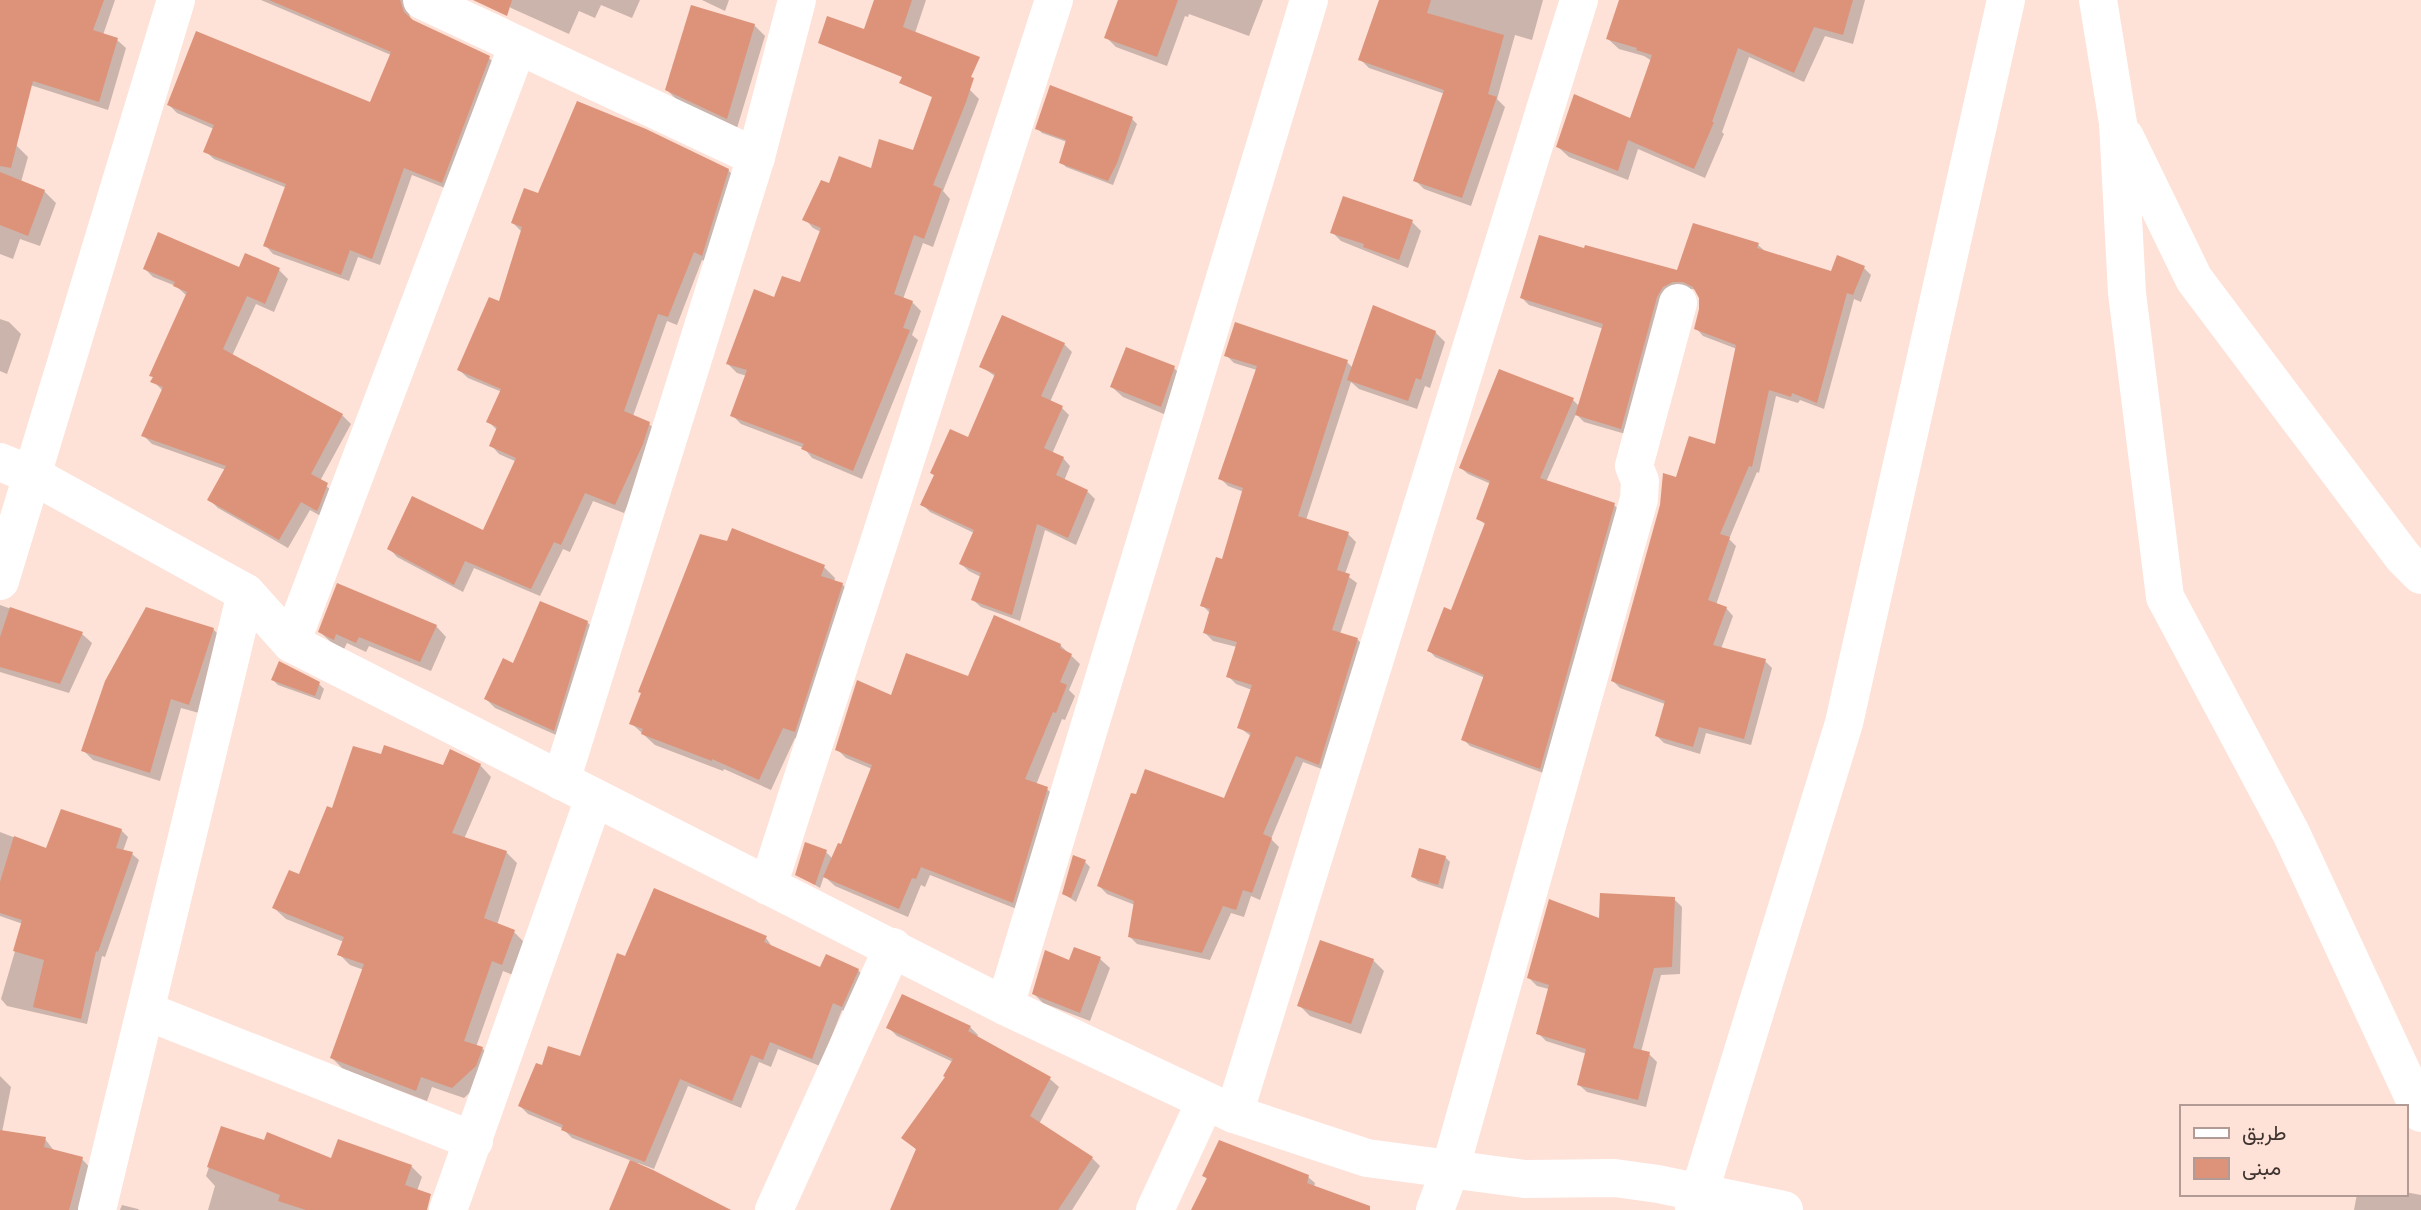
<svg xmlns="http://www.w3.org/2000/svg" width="2421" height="1210" viewBox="0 0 2421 1210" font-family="Cabin,Vazirmatn,sans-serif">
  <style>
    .shadow { fill: #0003 }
    .building { fill: #dd937a }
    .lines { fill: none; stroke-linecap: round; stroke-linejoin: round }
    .minor { stroke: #fff; stroke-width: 38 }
  </style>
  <rect width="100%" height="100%" fill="#fee1d7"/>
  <!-- shadow -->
  <g class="shadow">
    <polygon points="0,0 115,0 103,35 117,40 126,48 108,110 21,82 0,64"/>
    <polygon points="261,0 410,0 408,10 411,20 489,58 497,66 450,190 412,175 380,265 358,257 349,281 273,254 265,245 287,188 214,159 205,151 214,129 177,113 169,105 371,104 391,55"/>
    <polygon points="503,0 640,0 632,18 601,5 595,18 579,11 569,34 511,8"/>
    <polygon points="702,0 729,0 725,11"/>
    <polygon points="876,0 926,0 915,33 884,20"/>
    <polygon points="1120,0 1263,0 1249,36 1189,14 1188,17 1185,16 1167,66 1116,47 1106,37"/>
    <polygon points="1381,0 1543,0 1532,40 1515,35 1497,99 1505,107 1471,206 1424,189 1415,180 1445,94 1369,68 1360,59"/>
    <polygon points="1620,0 1865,0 1853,44 1825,36 1804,82 1749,57 1722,132 1724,134 1705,178 1638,149 1628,180 1569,157 1558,147 1631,120 1652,61 1644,56 1619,49 1608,39"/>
    <polygon points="754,25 765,36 737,128 678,101 667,90"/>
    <polygon points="939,81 970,90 979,99 943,191 950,199 933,247 923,243 903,299 912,302 921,311 912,335 918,340 862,479 812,458 804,448 741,424 732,415 747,376 737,373 728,364 775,299 801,285 821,232 813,228 805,219 830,186 914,152"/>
    <polygon points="1132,119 1137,124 1113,185 1066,167 1061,162 1067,142 1042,133 1037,128"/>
    <polygon points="0,140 16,145 28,157 21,182 44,191 56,203 40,246 20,239 13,259 0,254"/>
    <polygon points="728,170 737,179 711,263 702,260 677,325 667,321 633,416 649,424 658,432 651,453 624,513 593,501 570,552 563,549 540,596 474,568 463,592 397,557 389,548 484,532 517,462 499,454 491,445 497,430 488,421 502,392 468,378 459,370 500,303 522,232 513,223 538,195"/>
    <polygon points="1412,222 1421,231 1408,268 1341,241 1332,232"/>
    <polygon points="1758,245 1766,252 1832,273 1864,268 1871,275 1861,302 1854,299 1824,409 1800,400 1798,403 1776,396 1759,473 1757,472 1729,539 1736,546 1716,605 1726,608 1733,616 1721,649 1765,661 1772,668 1751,745 1706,733 1700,754 1664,743 1657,736 1665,704 1620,688 1612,680 1677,479 1716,446 1737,349 1703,336 1696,328 1701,309 1698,292 1693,289 1680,289 1629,435 1584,422 1576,414 1546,482 1614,505 1620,511 1546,774 1470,746 1464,740 1485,678 1435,657 1429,650 1452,612 1486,525 1478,518 1491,484 1468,474 1461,468 1573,400 1579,406 1604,329 1529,305 1522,298 1678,272"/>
    <polygon points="246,255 279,270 288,279 274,312 256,304 232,356 342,415 351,424 320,481 336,494 326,519 310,510 288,548 218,508 209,499 226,470 152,444 143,435 163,391 153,381 154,378 151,375 187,296 176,286 153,277 145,269 240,269"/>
    <polygon points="0,319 9,322 21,334 7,374 0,371"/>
    <polygon points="1435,332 1445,342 1430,388 1425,386 1417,409 1359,389 1351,382 1306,520 1348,534 1356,542 1345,574 1357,583 1340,634 1358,640 1365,647 1327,771 1303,762 1271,839 1279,847 1260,900 1251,896 1244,917 1231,913 1210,960 1137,944 1129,936 1135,905 1107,894 1099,886 1225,800 1252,737 1239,727 1252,690 1236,684 1228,676 1237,647 1213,641 1205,633 1211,614 1202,605 1223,561 1244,492 1228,486 1220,478 1257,370 1234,363 1226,355 1347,362 1353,368"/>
    <polygon points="1064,344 1072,352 1050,402 1062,408 1069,415 1052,454 1063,458 1070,466 1064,481 1087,491 1095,499 1076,545 1045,530 1020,621 981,607 973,600 981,577 969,571 961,564 974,533 930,512 922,504 935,476 932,473 969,439 996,377 981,366"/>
    <polygon points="1127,349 1174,368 1185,379 1171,417 1123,397 1112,387"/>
    <polygon points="824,567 835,578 834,582 842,584 853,595 806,742 795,738 771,790 724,769 723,771 655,745 631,723"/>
    <polygon points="0,605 82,634 92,643 69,693 0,672"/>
    <polygon points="587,622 596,631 563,738 495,708 486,699 514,665"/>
    <polygon points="436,626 446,637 431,671 369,646 366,652 347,643 344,649 331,642 320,632"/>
    <polygon points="213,629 223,639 199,713 181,708 160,781 93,760 83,750"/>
    <polygon points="1060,645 1080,664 1069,690 1075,696 1065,720 1062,719 1036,785 1047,789 1056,798 1022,911 930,875 925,887 921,885 908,917 835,886 824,876 820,888 797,874 826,852 833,859 842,846 872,769 846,758 837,749 892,697 969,678"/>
    <polygon points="273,680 319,684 324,689 320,700 278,685"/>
    <polygon points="383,756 444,767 480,765 491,777 464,839 506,852 517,863 497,925 514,932 525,943 513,975 503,971 476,1047 482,1048 493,1059 486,1077 464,1098 432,1087 427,1101 343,1069 332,1058 364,970 350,965 339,954 344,942 286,919 274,908 300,876 333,810"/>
    <polygon points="121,830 128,837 123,851 132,854 139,860 105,957 102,956 87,1024 7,1006 1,999 23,924 0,916 0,832 47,850"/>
    <polygon points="1445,857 1450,862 1443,889 1418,881 1412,876"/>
    <polygon points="1085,862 1090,867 1076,902 1064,894"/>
    <polygon points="1674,899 1682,907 1680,974 1661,975 1641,1052 1649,1054 1657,1062 1646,1107 1587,1092 1578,1084 1587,1054 1546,1041 1538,1033 1549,989 1537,986 1529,978 1601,920"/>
    <polygon points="766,938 773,948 821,969 858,970 866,979 850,1014 842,1010 820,1066 778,1049 771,1067 759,1062 741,1108 688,1086 654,1169 638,1163 637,1166 726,1210 611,1210 632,1161 572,1138 562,1128 528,1114 520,1106 543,1067 581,1058 626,958"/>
    <polygon points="1100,959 1110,968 1090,1021 1043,1003 1033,993 1070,962"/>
    <polygon points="1373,960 1384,971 1361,1034 1310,1016 1299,1005"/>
    <polygon points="888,1027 970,1027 978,1035 977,1037 1050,1079 1059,1087 1039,1124 1092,1158 1100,1166 1072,1210 892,1210 917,1150 903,1138 947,1077 953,1062 897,1036"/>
    <polygon points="0,1076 11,1087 2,1132 45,1139 55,1152 82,1159 92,1170 88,1210 0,1210"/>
    <polygon points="222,1128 332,1160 411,1166 422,1177 410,1210 208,1210 215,1186 206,1176"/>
    <polygon points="1204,1176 1308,1177 1315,1183 1314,1187 1349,1210 1193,1210 1208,1180"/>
    <polygon points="2405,1192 2421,1195 2421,1210 2354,1210 2357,1194 2405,1194"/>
    <polygon points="122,1205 138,1209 139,1210 120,1210"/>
  </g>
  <!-- building -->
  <g class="building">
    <polygon points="0,0 104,0 93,30 118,38 99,102 33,81 11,168 0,166"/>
    <polygon points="269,0 400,0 404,12 413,20 490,56 442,183 404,168 372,259 350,250 341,275 263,246 286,184 203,152 214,125 167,105 196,31 370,102 391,52"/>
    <polygon points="473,0 512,0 507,16"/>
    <polygon points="874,0 912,0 903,27 980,57 971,77 974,78 966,102 933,185 942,189 924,239 914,235 894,294 913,301 903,328 910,330 853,471 801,449 804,444 730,416 747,370 726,364 754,289 774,297 782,276 800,282 821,228 802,220 821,180 829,183 839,156 871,168 879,139 913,150 932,97 899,83 902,77 818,43 827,16 864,29"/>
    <polygon points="1118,0 1178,0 1157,57 1104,38"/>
    <polygon points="1379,0 1431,0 1427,13 1504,35 1488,94 1497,97 1462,198 1413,181 1444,90 1358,60"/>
    <polygon points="1619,0 1853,0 1843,35 1814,27 1794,73 1738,48 1712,122 1714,122 1694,169 1628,140 1618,171 1556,147 1574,94 1630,118 1652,55 1636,50 1637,48 1606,39"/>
    <polygon points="691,5 755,24 727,119 665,90"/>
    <polygon points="1050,85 1133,117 1117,163 1108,181 1059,163 1066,140 1035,129"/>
    <polygon points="577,101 646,129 729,169 702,256 694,252 668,317 658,314 624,411 650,422 643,444 615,505 585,493 561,545 554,542 531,589 465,561 454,585 387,549 412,496 483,530 516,458 489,446 497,427 486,422 501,389 457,370 489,297 499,301 522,227 511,223 524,188 538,193"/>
    <polygon points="0,172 45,190 28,236 0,225"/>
    <polygon points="1343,196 1413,220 1399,260 1363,247 1364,244 1330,233"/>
    <polygon points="1693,223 1759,243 1757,248 1831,271 1837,255 1865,266 1853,295 1847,293 1817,403 1792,393 1791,397 1769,390 1752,467 1749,466 1720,534 1730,537 1708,600 1727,607 1713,645 1766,659 1744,739 1699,727 1693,747 1655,736 1665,701 1611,681 1660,505 1663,473 1676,477 1689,436 1715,444 1736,345 1694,329 1699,309 1699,298 1693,287 1683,282 1673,282 1663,287 1657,297 1621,429 1575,415 1603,324 1520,298 1539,235 1584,248 1585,245 1677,270"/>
    <polygon points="158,232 239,267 245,253 280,268 265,304 247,296 223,349 343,414 311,474 328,483 319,507 317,511 301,502 279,540 207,500 226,466 141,436 163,387 150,382 153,377 149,376 187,292 173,286 175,282 143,269"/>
    <polygon points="1373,305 1436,331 1421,380 1416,378 1408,401 1347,380"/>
    <polygon points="1002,315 1065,343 1041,396 1063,406 1044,448 1064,457 1056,475 1088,490 1068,538 1037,524 1012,615 971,600 981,573 959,564 974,530 920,505 934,475 930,473 950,429 968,437 995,374 979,367"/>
    <polygon points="1235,322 1348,360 1298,516 1349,532 1337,570 1350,574 1332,630 1358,638 1319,765 1296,756 1263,834 1272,838 1252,893 1243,890 1236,910 1223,906 1202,953 1128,937 1134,901 1097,886 1131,793 1136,794 1145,769 1224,798 1251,733 1237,728 1252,685 1226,677 1237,642 1203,633 1210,609 1200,606 1216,557 1222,559 1243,488 1218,479 1257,366 1224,356"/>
    <polygon points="1126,347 1175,366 1161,407 1110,387"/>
    <polygon points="1499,369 1574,398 1540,478 1615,503 1540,769 1461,740 1484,675 1427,651 1444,607 1451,610 1485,523 1476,519 1490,481 1459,468"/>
    <polygon points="732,528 825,565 821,576 843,583 795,732 783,728 759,780 712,759 712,761 641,734 643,729 629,724 641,693 638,692 700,534 727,541"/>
    <polygon points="337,583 437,625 420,662 359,637 356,643 336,634 334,640 318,632"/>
    <polygon points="540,601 588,621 554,731 484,699 503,658 513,663"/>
    <polygon points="10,607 83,632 60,684 0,667 0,637"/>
    <polygon points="146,607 214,628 189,705 171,699 150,773 81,751 105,681"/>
    <polygon points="994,615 1061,644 1060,648 1072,654 1060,682 1067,685 1056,713 1053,712 1025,779 1048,787 1013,903 921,867 916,879 912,878 899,909 823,877 838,843 841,844 872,765 835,750 857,680 891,695 906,653 968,676"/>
    <polygon points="279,661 320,682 315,696 271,680"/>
    <polygon points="384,745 443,765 450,749 481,764 452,833 507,851 484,918 515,930 502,965 492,961 464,1041 483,1047 476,1066 452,1088 421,1077 416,1091 330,1058 364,964 337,955 344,937 272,908 289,870 299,874 327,806 332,808 353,746 381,754"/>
    <polygon points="61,809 122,829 116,848 133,852 98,952 96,951 81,1019 33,1007 44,960 13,951 22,920 0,913 0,882 14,836 46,848"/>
    <polygon points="805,842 827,850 815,885 795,875"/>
    <polygon points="1419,848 1446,856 1438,885 1411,877"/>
    <polygon points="1073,855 1086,860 1071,898 1062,894"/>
    <polygon points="654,888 767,936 764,942 820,967 826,954 859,969 842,1007 833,1003 812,1059 770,1042 763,1060 751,1055 732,1101 680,1079 645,1162 561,1130 563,1125 518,1106 536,1063 542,1065 548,1046 580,1056 617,953 625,956"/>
    <polygon points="1600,893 1675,897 1672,967 1654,968 1633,1048 1650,1052 1638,1100 1577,1085 1586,1049 1536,1034 1549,985 1527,978 1549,899 1599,918"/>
    <polygon points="1320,940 1374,959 1351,1024 1297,1006"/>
    <polygon points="1074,947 1101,957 1080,1013 1032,994 1045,950 1069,960"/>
    <polygon points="902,994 971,1026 968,1031 1051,1077 1030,1116 1093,1157 1058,1210 890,1210 916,1149 901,1138 945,1077 943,1076 953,1059 886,1028"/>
    <polygon points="221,1126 264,1140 267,1132 331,1158 338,1139 412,1165 405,1185 431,1194 427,1210 306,1210 278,1201 280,1195 207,1167"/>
    <polygon points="0,1130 46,1137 44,1147 83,1157 69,1210 0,1210"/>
    <polygon points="1219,1140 1309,1175 1307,1183 1370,1206 1370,1210 1191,1210 1207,1178 1202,1176"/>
    <polygon points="630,1160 653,1170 731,1210 609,1210"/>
  </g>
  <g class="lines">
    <!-- minor -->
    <g class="minor">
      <polyline points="422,0 756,157"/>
      <polyline points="2098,0 2118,123 2127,293 2165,597 2291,833 2421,1113"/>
      <polyline points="2125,137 2194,279 2403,557 2421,575"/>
      <polyline points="0,462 32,475 246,593 291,643 1005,1006 1234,1114 1367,1158 1524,1179 1615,1178 1658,1184 1784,1210"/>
      <polyline points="0,581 176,0"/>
      <polyline points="291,643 518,45"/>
      <polyline points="561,781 756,157 797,0"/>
      <polyline points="768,886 1054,0"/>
      <polyline points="1005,1006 1309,0"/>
      <polyline points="146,1011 474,1141"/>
      <polyline points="1234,1114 1579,0"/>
      <polyline points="97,1210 246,593"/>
      <polyline points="448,1210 594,798"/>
      <polyline points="774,1210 893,947"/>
      <polyline points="1155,1210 1205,1102"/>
      <polyline points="1435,1210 1450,1170 1639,499 1640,481 1634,466 1678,303"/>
      <polyline points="1694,1210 1844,723 2006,0"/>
    </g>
  </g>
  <!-- legend -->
  <rect x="2180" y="1105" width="228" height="91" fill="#fee1d7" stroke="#b19b94" stroke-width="2"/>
  <rect x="2194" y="1128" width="35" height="10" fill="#ffffff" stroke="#b19b94" stroke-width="2"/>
  <text x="2242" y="1140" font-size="21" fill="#3e332f">طريق</text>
  <rect x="2194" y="1158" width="35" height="21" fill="#dd937a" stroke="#b19b94" stroke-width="2"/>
  <text x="2242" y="1175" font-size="21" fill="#3e332f">مبنى</text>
</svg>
